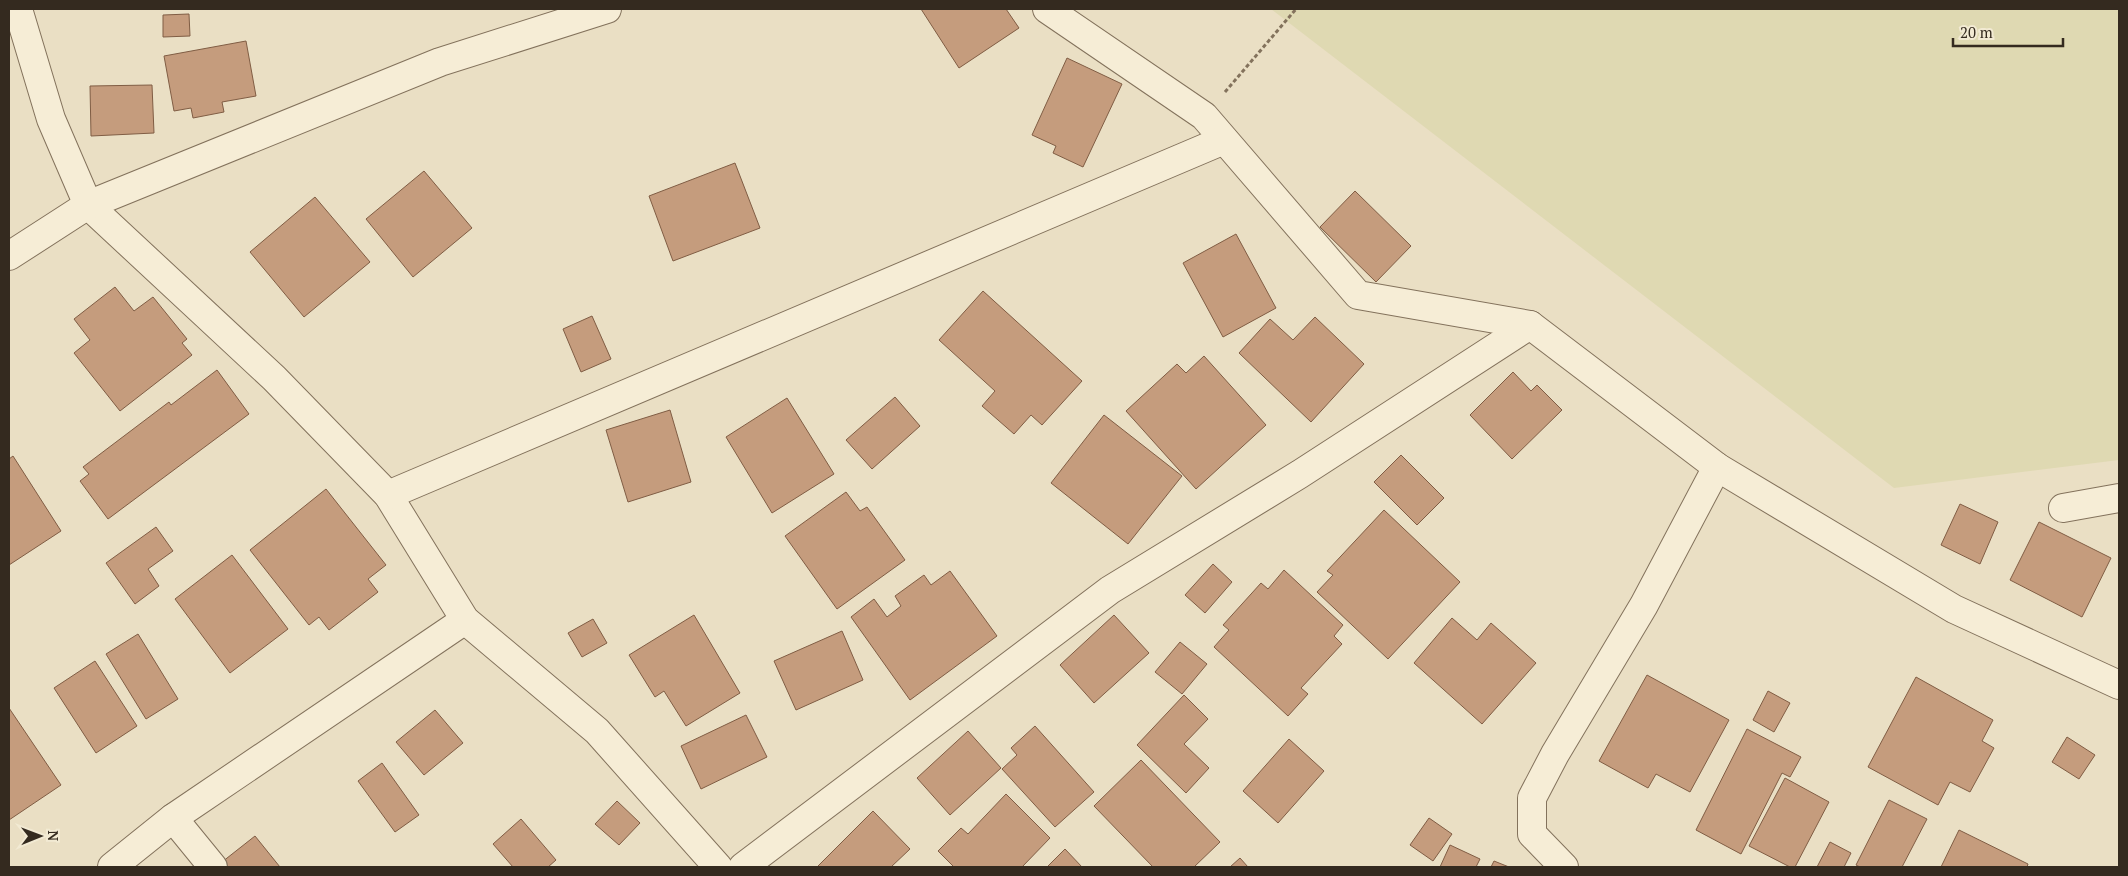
<svg xmlns="http://www.w3.org/2000/svg" width="2128" height="876" viewBox="0 0 2128 876" font-family="'PT Serif',serif">
  <style>
    .farmland { fill: #dfd9b2 }
    .building { fill: #c59c7d; stroke: #805d44 }
    .lines { fill: none; stroke-linecap: round; stroke-linejoin: round }
    .minor-casing { stroke: #83725c; stroke-width: 30 }
    .path { stroke: #83725c; stroke-width: 3; stroke-dasharray: 4 2.5; stroke-linecap: butt }
    .minor { stroke: #f6edd6; stroke-width: 28 }
  </style>
  <rect width="100%" height="100%" fill="#eadfc4"/>
  <!-- farmland -->
  <polygon class="farmland" points="1271,9 2119,9 2119,460 1894,488"/>
  <!-- building -->
  <g class="building">
    <polygon points="921,9 1006,9 1019,28 959,68"/>
    <polygon points="189,14 190,36 163,37 163,15"/>
    <polygon points="246,41 256,96 222,102 224,112 193,118 191,108 174,111 164,56"/>
    <polygon points="1067,58 1122,84 1083,167 1053,153 1056,146 1032,135"/>
    <polygon points="152,85 154,133 91,136 90,86"/>
    <polygon points="735,163 760,228 673,261 649,196"/>
    <polygon points="424,171 472,228 413,277 366,219"/>
    <polygon points="1355,191 1411,246 1376,282 1320,227"/>
    <polygon points="315,197 370,262 304,317 250,252"/>
    <polygon points="1236,234 1276,308 1223,337 1183,263"/>
    <polygon points="115,287 134,311 153,297 187,339 182,343 192,355 120,411 74,353 90,340 74,319"/>
    <polygon points="983,291 1082,381 1042,425 1031,415 1014,434 982,406 995,391 939,340"/>
    <polygon points="592,316 611,359 581,372 563,329"/>
    <polygon points="1315,317 1364,364 1311,422 1239,353 1270,319 1293,340"/>
    <polygon points="1204,356 1266,425 1196,489 1126,411 1177,364 1186,373"/>
    <polygon points="217,370 249,414 108,519 80,481 89,474 83,467 169,402 171,405"/>
    <polygon points="1513,372 1531,391 1537,385 1562,410 1512,459 1470,415"/>
    <polygon points="895,397 920,426 872,469 846,440"/>
    <polygon points="787,398 834,474 772,513 726,437"/>
    <polygon points="670,410 691,482 628,502 606,430"/>
    <polygon points="1104,415 1182,476 1128,544 1051,483"/>
    <polygon points="1401,455 1444,498 1417,525 1374,482"/>
    <polygon points="13,456 61,531 9,565 9,459"/>
    <polygon points="326,489 386,565 368,579 378,592 329,630 319,617 309,625 250,550"/>
    <polygon points="846,492 860,511 867,507 905,560 837,609 785,536"/>
    <polygon points="1960,504 1998,522 1980,564 1941,545"/>
    <polygon points="1384,510 1460,582 1388,659 1317,592 1333,575 1327,571"/>
    <polygon points="2039,522 2111,558 2082,617 2010,580"/>
    <polygon points="156,527 173,551 148,569 159,586 135,604 106,563"/>
    <polygon points="232,555 288,629 230,673 175,599"/>
    <polygon points="1213,564 1232,582 1205,613 1185,595"/>
    <polygon points="1284,570 1343,625 1334,636 1342,644 1301,688 1308,694 1288,716 1214,647 1229,630 1223,625 1261,583 1268,589"/>
    <polygon points="950,571 997,636 910,700 851,617 874,599 887,617 901,606 895,596 924,575 931,585"/>
    <polygon points="694,615 740,693 686,726 664,691 655,697 629,655"/>
    <polygon points="1114,615 1149,653 1094,703 1060,665"/>
    <polygon points="1452,618 1477,640 1491,623 1536,663 1482,724 1414,663"/>
    <polygon points="593,619 607,643 582,657 568,633"/>
    <polygon points="842,631 863,680 796,710 774,661"/>
    <polygon points="138,634 178,699 146,719 106,654"/>
    <polygon points="1180,642 1207,664 1182,694 1155,672"/>
    <polygon points="95,661 137,726 96,753 54,688"/>
    <polygon points="1647,675 1729,720 1690,792 1656,774 1648,788 1599,761"/>
    <polygon points="1916,677 1993,720 1982,741 1994,748 1970,792 1950,782 1938,805 1868,767"/>
    <polygon points="1768,691 1790,703 1774,732 1753,720"/>
    <polygon points="1184,695 1208,719 1184,744 1209,768 1186,793 1137,745"/>
    <polygon points="9,708 61,785 9,820"/>
    <polygon points="435,710 463,743 424,775 396,742"/>
    <polygon points="746,715 767,757 701,789 681,746"/>
    <polygon points="1035,726 1094,792 1055,827 1002,769 1017,755 1011,748"/>
    <polygon points="1747,729 1801,757 1790,777 1782,773 1741,854 1696,830"/>
    <polygon points="968,731 1001,768 950,815 917,778"/>
    <polygon points="2067,737 2095,755 2079,779 2052,762"/>
    <polygon points="1289,739 1324,771 1278,823 1243,791"/>
    <polygon points="1141,760 1220,842 1194,867 1153,867 1094,806"/>
    <polygon points="382,763 419,815 395,832 358,781"/>
    <polygon points="1785,778 1829,802 1795,867 1790,867 1749,846"/>
    <polygon points="1006,794 1050,838 1022,867 954,867 938,851 961,828 968,834"/>
    <polygon points="1889,800 1927,819 1902,867 1860,867 1856,865"/>
    <polygon points="617,801 640,823 619,845 595,824"/>
    <polygon points="873,811 910,849 891,867 817,867"/>
    <polygon points="1429,818 1452,834 1433,861 1410,845"/>
    <polygon points="521,819 556,860 548,867 513,867 493,844"/>
    <polygon points="1959,830 2028,864 2027,867 1941,867"/>
    <polygon points="255,836 280,867 226,867 222,862"/>
    <polygon points="1830,842 1851,853 1844,867 1817,867"/>
    <polygon points="1450,845 1480,859 1476,867 1440,867"/>
    <polygon points="1065,849 1082,867 1047,867"/>
    <polygon points="1240,858 1248,867 1230,867"/>
    <polygon points="1494,861 1509,867 1491,867"/>
  </g>
  <g class="lines">
    <!-- minor casing -->
    <g class="minor-casing">
      <g id="minor">
        <polyline points="18,9 51,119 88,205 274,378 388,495 465,620 597,731 718,867"/>
        <polyline points="1047,9 1204,116 1358,295 1530,325 1717,467 1954,609 2119,685"/>
        <polyline points="9,256 88,205 440,62 607,9"/>
        <polyline points="388,495 1224,140"/>
        <polyline points="2063,508 2119,498"/>
        <polyline points="173,818 213,867"/>
        <polyline points="112,867 173,818 465,620"/>
        <polyline points="743,867 1110,590 1300,474 1530,325"/>
        <polyline points="1564,867 1532,834 1532,798 1555,754 1644,605 1717,467"/>
      </g>
    </g>
    <!-- path -->
    <polyline class="path" points="1225,92 1296,9"/>
    <!-- minor -->
    <use href="#minor" class="minor"/>
  </g>
  <!-- border -->
  <rect width="2128" height="876" fill="none" stroke="#342a1f" stroke-width="20"/>
  <!-- north arrow -->
  <g transform="translate(40 836) rotate(89)" stroke="#f2ead3" stroke-width="4" paint-order="stroke">
  <path d="M0-4L9 19L0 12L-9 19Z" fill="#342a1f"/>
  <text y="-8" font-size="14" font-weight="bold" text-anchor="middle" fill="#342a1f">N</text>
  </g>
  <!-- scale -->
  <path d="M1953 38v8h110v-8" fill="none" stroke="#342a1f" stroke-width="2.5"/>
  <text x="1960" y="38" font-size="15" fill="#342a1f" stroke="#f2ead3" stroke-width="4" paint-order="stroke">20 m</text>
</svg>
